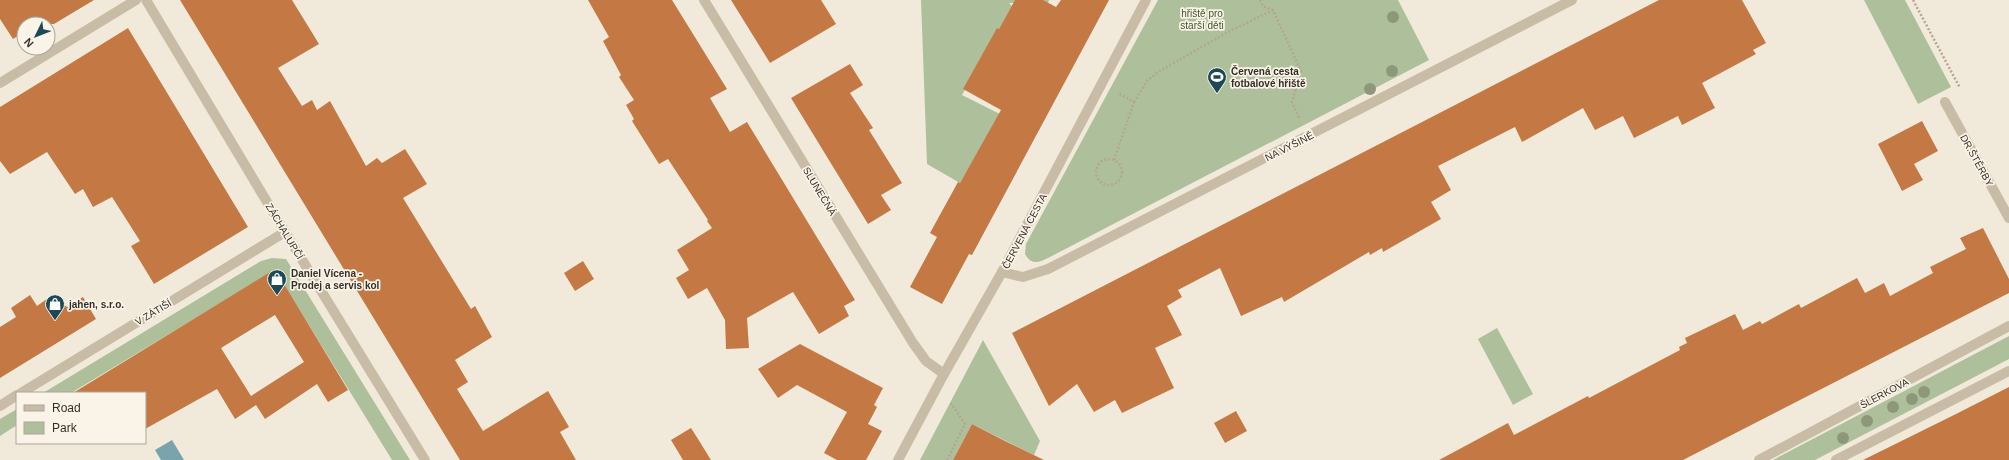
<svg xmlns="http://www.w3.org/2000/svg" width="2009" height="460" viewBox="0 0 2009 460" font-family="Helvetica,sans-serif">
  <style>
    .green { fill: #adc09b }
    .water { fill: #7aa3ae }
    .building { fill: #c47945; fill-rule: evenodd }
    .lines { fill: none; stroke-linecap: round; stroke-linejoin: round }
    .path { stroke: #b5a691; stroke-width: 2.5; stroke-dasharray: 2 2; stroke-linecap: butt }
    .street { stroke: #c9bca7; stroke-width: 10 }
    .tree { fill: #8f977a }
    .labels { text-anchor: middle; stroke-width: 3.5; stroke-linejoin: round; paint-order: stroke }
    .park-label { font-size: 10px; fill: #3e532b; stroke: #f9f4e7 }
    .poi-label { font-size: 10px; font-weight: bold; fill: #352e27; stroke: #f9f4e7; text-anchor: start }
    .street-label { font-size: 10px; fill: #352e27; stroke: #f9f4e7 }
  </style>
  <rect width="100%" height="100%" fill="#f1eada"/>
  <!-- green -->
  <g class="green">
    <polygon points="921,0 1049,0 1048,3 1009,3 1012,6 962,95 1000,114 960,183 927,164"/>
    <path d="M1158,0H1398L1429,60L1048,258C1038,263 1031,265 1025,254L1026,244Z"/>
    <polygon points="1864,0 1905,0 1951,87 1918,104"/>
    <polygon points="272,258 286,259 410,460 392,460 275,270 71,393 43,393 261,261"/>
    <polygon points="1497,328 1533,394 1513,405 1478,339"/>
    <polygon points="2009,336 2009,359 1815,460 1773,460"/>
    <polygon points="983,340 1040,441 1034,455 972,424 953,460 920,460"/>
    <polygon points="17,409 17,425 0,436 0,419"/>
  </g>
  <!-- water -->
  <polygon class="water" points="172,440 184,460 161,460 155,450"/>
  <!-- building -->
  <g class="building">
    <polygon points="0,0 94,0 54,24 24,24 24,32 13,39 0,19"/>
    <polygon points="180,0 292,0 319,44 278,68 302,106 312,100 317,110 330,101 366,166 377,158 382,163 405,149 427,184 403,198 471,309 475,306 492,337 455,360 468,382 457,389 483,431 548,391 569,427 560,432 576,460 460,460"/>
    <polygon points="588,0 672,0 727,89 710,98 730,132 747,122 855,300 844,306 849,316 819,334 793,292 747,318 749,348 726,349 725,320 707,288 688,299 676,278 689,270 677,250 712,228 707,221 708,220 668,159 659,164 632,121 634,119 626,105 634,100 619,77 621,75 603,41 609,37"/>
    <polygon points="731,0 821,0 836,24 770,63"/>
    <polygon points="1015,0 1043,0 1056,7 1061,0 1109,0 972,255 969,254 942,304 910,287 937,237 930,233 958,182 960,183 1001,110 963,89 997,28 999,29"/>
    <polygon points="1659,0 1742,0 1766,43 1753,50 1756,54 1702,83 1715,108 1682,125 1678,116 1634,138 1623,116 1595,130 1583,108 1522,142 1515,127 1438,166 1451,190 1431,202 1441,219 1383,252 1382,248 1370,255 1369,252 1284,302 1282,297 1241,316 1220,268 1178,290 1182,297 1167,306 1182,335 1155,348 1174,388 1122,413 1115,400 1094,412 1077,384 1049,406 1012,333"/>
    <polygon points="128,28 248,227 154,284 131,246 140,241 112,197 93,207 83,189 75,194 47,152 10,174 0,161 0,107"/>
    <polygon points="850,64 863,85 850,93 873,128 869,130 902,183 881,195 891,210 868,224 791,98"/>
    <polygon points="1922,121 1938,151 1914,164 1923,180 1902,191 1878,144"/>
    <polygon points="1983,228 2009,279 2009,293 1683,460 1439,460 1508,423 1514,435 1588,396 1589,398 1680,350 1679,347 1687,343 1685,338 1735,314 1743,330 1760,321 1762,324 1799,304 1801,308 1857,278 1865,293 1884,283 1890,296 1933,273 1930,267 1966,249 1960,238"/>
    <polygon points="583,261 594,279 575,291 564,273"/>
    <path d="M275,269L348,390L328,402L317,384L265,419L256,405L235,419L217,389L145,429V393H73ZM275,315L304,362L251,396L221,348Z"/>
    <polygon points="30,295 37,306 51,296 67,307 83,297 96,319 0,378 0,327 16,317 11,308"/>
    <polygon points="800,344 883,388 874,405 877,407 868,424 882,431 866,460 837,460 824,453 847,412 797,385 778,398 758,369"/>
    <polygon points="2009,387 2009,460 1863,460 1956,414"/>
    <polygon points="1236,411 1247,431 1225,443 1214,423"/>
    <polygon points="972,424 1005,441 1044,460 953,460"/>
    <polygon points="691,428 698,439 711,460 683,460 671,440"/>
  </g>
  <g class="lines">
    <!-- path -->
    <g class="path">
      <polyline points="1260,0 1263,6 1273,10 1301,71 1292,102 1299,118"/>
      <polyline points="1913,0 1960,88"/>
      <polyline points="1134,102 1147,81 1158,72 1228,32 1273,10"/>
      <circle cx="1109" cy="172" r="13"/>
      <polyline points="1114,160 1134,102 1118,93"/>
      <polyline points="947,460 965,424 951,403"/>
    </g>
    <!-- street -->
    <g class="street">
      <polyline points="146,0 285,232 425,460"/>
      <polyline points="704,0 913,343 926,361 944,374"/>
      <polyline points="0,83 136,0"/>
      <polyline points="1945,102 2009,218"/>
      <polyline points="1002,272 1023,277 1048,269 1572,0"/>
      <polyline points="21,393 285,232"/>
      <polyline points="0,406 17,395"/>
      <polyline points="898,460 944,374 1002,272 1146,0"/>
      <polyline points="1759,460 2009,326"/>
      <polyline points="1836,460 2009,371"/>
    </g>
  </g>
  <!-- trees -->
  <g class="tree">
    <circle cx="1393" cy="17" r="6"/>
    <circle cx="1392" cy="71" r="6"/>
    <circle cx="1370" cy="89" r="6"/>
    <circle cx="1924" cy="392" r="6"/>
    <circle cx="1912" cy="399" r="6"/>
    <circle cx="1893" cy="407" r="6"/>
    <circle cx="1867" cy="421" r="6"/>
    <circle cx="1843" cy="438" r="6"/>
  </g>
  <!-- icons -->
  <defs>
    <g id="stadium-pin" transform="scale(1)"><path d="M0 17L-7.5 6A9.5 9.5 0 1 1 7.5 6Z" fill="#1d4956" stroke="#f9f4e7"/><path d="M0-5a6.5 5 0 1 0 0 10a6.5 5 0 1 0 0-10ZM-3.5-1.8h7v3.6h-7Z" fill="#fff"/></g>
    <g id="shop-pin" transform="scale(1)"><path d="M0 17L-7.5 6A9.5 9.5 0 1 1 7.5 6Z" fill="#1d4956" stroke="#f9f4e7"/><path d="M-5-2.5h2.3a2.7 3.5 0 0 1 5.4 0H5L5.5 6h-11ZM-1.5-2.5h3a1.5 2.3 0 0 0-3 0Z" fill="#fff"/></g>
  </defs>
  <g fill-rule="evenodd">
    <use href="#stadium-pin" x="1217" y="77"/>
    <use href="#shop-pin" x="277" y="279"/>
    <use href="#shop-pin" x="55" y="304"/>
  </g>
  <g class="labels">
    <!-- park labels -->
    <g class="park-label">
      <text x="1202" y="17">hřiště pro<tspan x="1202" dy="12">starší děti</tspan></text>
    </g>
    <!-- poi labels -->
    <g class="poi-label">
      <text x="1231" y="75">Červená cesta<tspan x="1231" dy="12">fotbalové hřiště</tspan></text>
      <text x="291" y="277">Daniel Vícena -<tspan x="291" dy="12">Prodej a servis kol</tspan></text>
      <text x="69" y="308">jahen, s.r.o.</text>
    </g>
    <!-- street labels -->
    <g class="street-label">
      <text transform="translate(1289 146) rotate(-27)" y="4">NA VÝŠINĚ</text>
      <text transform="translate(1977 160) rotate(61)" y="4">DR.ŠTĚRBY</text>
      <text transform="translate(820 191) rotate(59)" y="4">SLUNEČNÁ</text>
      <text transform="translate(285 231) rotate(59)" y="4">ZÁCHALUPČÍ</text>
      <text transform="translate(1024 231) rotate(-62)" y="4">ČERVENÁ CESTA</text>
      <text transform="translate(153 312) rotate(-31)" y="4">V ZÁTIŠÍ</text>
      <text transform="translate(1884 393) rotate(-28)" y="4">ŠLERKOVA</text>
    </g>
  </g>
  <!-- legend -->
  <rect x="16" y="392" width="130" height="52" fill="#f9f4e7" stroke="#aba59a"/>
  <rect x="24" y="405" width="20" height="6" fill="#c9bca7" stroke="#aba59a"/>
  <text x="52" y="412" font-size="12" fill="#352e27">Road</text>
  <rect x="24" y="422" width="20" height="12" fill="#adc09b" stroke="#aba59a"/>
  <text x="52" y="432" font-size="12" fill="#352e27">Park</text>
  <!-- north arrow -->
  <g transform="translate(36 36) rotate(227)"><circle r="19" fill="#f9f4e7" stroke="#aba59a"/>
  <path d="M0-3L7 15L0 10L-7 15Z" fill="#1d4956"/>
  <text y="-6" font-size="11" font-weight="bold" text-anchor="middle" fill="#352e27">N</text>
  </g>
</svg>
